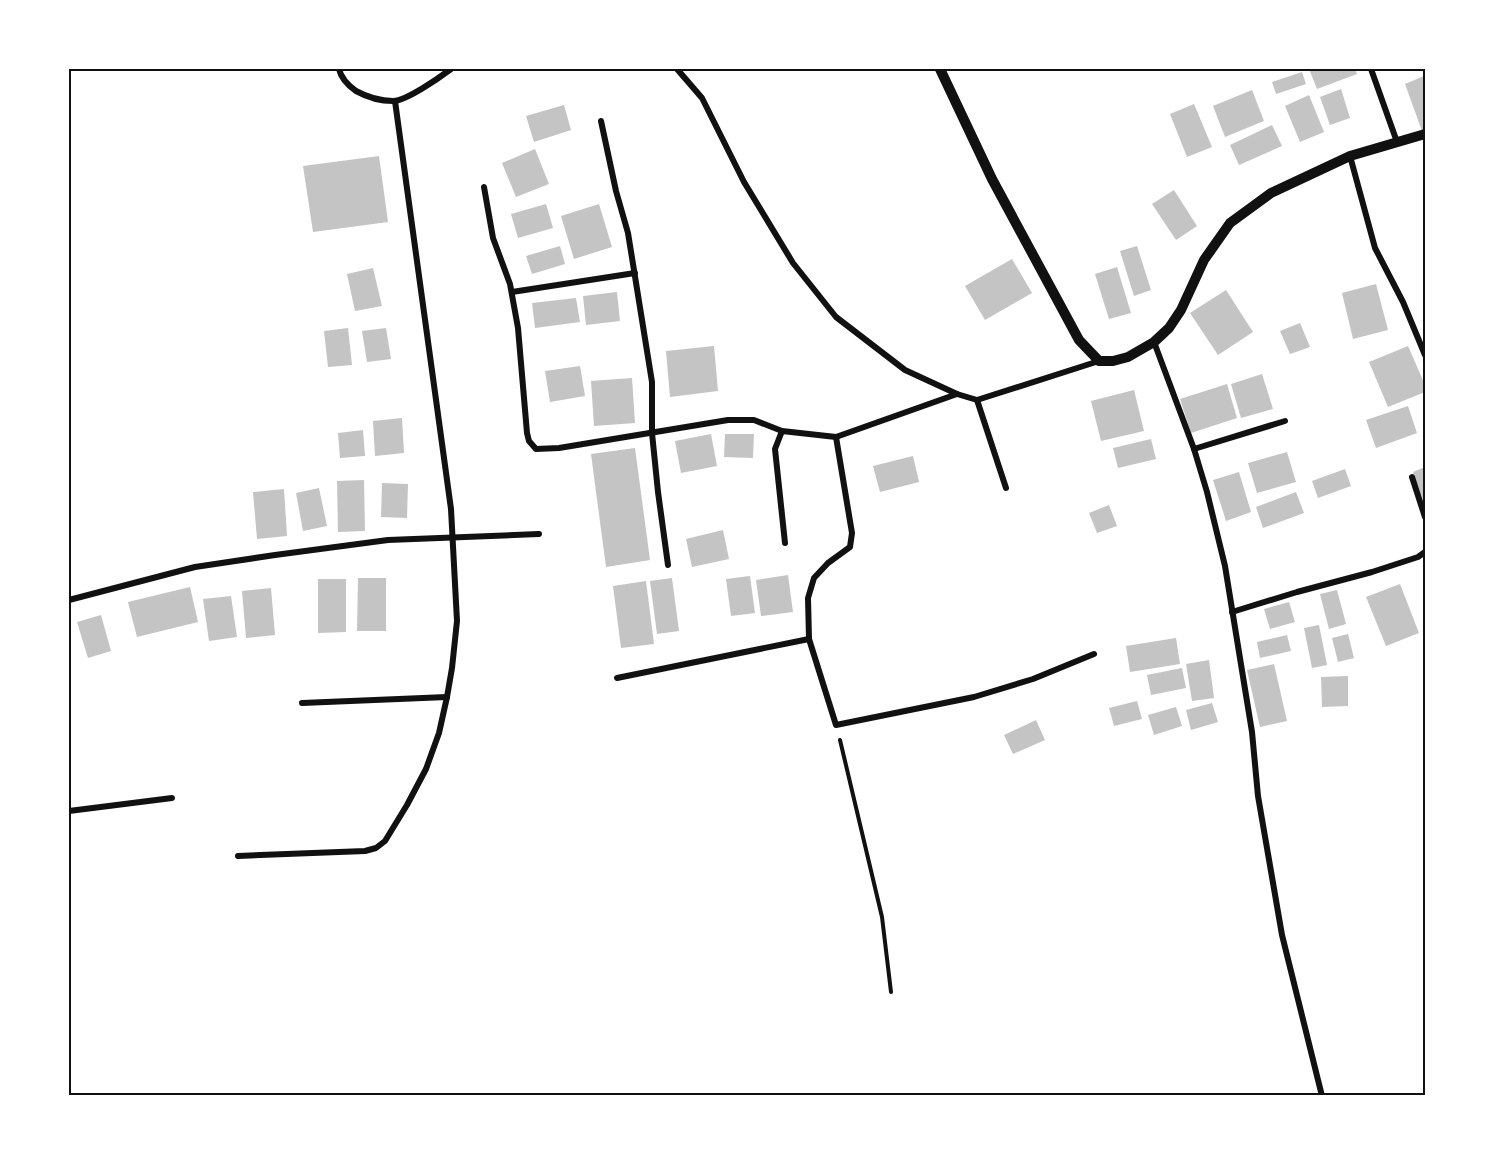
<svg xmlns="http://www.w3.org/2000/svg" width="1494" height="1165" viewBox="0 0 1494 1165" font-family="'Exo 2',sans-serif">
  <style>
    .building { fill: #c4c4c4 }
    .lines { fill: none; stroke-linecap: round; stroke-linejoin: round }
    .path { stroke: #111; stroke-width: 4 }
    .minor { stroke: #111; stroke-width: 6 }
    .tertiary { stroke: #111; stroke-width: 10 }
    .neatline { fill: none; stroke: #111; stroke-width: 2 }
  </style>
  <rect width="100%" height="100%" fill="#fff"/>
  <!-- building -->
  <g class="building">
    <polygon points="1309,69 1355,69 1357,74 1317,89"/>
    <polygon points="1302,72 1306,84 1276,94 1272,82"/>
    <polygon points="1424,76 1425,80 1425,130 1422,131 1405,84"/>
    <polygon points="1341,89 1350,118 1330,125 1320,97"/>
    <polygon points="1252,90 1264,121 1225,137 1213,106"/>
    <polygon points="1309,95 1324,132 1300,142 1285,106"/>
    <polygon points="1194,104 1212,147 1187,157 1170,114"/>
    <polygon points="564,105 571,130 534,142 526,116"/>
    <polygon points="1272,125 1282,146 1239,165 1230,145"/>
    <polygon points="535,149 549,184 516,197 502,163"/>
    <polygon points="379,156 388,222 313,232 303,166"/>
    <polygon points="1174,190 1197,226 1176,240 1152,204"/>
    <polygon points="546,204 553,228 518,238 511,214"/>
    <polygon points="599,204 612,247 574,259 561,216"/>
    <polygon points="560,246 565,264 532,274 526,256"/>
    <polygon points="1137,246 1151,290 1134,296 1120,251"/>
    <polygon points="1012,259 1032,293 985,320 965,286"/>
    <polygon points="1117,267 1131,313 1109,319 1095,274"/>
    <polygon points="373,268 382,306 355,311 347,274"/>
    <polygon points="1376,284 1388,330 1353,339 1342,293"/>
    <polygon points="1226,290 1253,332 1218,355 1190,313"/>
    <polygon points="617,292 620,321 586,325 583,296"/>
    <polygon points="576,298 580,322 535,328 532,303"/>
    <polygon points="1300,323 1310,347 1290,354 1280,331"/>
    <polygon points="348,328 352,365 328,367 324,331"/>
    <polygon points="386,328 391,359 367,362 362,331"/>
    <polygon points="714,346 718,391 670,397 666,351"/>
    <polygon points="1408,346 1425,385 1425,392 1388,407 1369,362"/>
    <polygon points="580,366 585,396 550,402 545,371"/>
    <polygon points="1262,374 1273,409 1241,418 1231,384"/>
    <polygon points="632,378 635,423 594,426 591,381"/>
    <polygon points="1227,384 1237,418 1191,433 1180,399"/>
    <polygon points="1134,390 1144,431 1101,441 1091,401"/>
    <polygon points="1408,406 1417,433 1376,448 1366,420"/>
    <polygon points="402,418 404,453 375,456 373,421"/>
    <polygon points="363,430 365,456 340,458 338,433"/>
    <polygon points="711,434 717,466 681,473 675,441"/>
    <polygon points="725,434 754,434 753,458 724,457"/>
    <polygon points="1151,439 1156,459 1118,468 1113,448"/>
    <polygon points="635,448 650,560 606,567 591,454"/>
    <polygon points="1287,452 1296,482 1257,493 1248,463"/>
    <polygon points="913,456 919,482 880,492 873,466"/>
    <polygon points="1425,467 1425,506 1413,472"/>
    <polygon points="1345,469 1351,486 1318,498 1312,481"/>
    <polygon points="1239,472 1251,512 1226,521 1213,480"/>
    <polygon points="364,480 365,531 338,532 337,481"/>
    <polygon points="382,483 408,484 407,518 381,517"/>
    <polygon points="319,488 327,526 303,531 296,493"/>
    <polygon points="284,489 287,536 257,539 253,492"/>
    <polygon points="1296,492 1304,513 1263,528 1256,507"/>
    <polygon points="1109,505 1117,526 1097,533 1089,513"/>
    <polygon points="723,530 729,559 692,567 686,539"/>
    <polygon points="788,575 793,612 761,616 756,580"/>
    <polygon points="750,576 755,613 731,616 726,579"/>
    <polygon points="358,578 386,578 386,631 357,631"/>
    <polygon points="672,578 679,631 657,634 650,581"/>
    <polygon points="318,579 346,579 346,632 318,633"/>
    <polygon points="646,581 654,644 621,648 613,586"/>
    <polygon points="1400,584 1419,633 1386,646 1366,597"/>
    <polygon points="190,587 198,622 137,637 128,602"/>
    <polygon points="271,588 275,635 246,638 242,591"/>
    <polygon points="1337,590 1346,624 1329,629 1320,594"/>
    <polygon points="231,596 237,637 209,641 203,599"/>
    <polygon points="1289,602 1295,622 1270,629 1264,609"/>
    <polygon points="101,615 111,651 88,658 77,622"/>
    <polygon points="1319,625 1327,665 1312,668 1304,628"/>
    <polygon points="1348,634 1354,658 1338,662 1332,638"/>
    <polygon points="1287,635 1291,651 1260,658 1257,642"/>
    <polygon points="1176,638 1180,664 1130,672 1126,646"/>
    <polygon points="1209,660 1214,698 1192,701 1186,664"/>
    <polygon points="1274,664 1287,721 1260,727 1247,670"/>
    <polygon points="1182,668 1186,688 1151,695 1147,675"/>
    <polygon points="1348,676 1348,706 1322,707 1321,677"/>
    <polygon points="1137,701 1142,719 1114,726 1109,708"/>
    <polygon points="1212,703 1218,722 1191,730 1186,710"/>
    <polygon points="1176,707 1182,726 1154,735 1148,715"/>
    <polygon points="1036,720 1045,740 1013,754 1004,735"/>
  </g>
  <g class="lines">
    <!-- path -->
    <polyline class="path" points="840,740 882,917 891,992"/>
    <!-- minor -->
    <g class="minor">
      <path d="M339,69C341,78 349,86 356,91C367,97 380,101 393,101C406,101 439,78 451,69"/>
      <polyline points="677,69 702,98 744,182 793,263 836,317 905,370 957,394 977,400 1099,361"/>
      <polyline points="1371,69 1397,142"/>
      <polyline points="601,121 616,191 628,233 652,382 652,433 658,492 668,565"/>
      <polyline points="1350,156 1375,248 1403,302 1425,355"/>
      <polyline points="484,187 493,238 510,284 518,328 527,433 529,441 536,449 559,448 728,420 754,420 782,431 836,437 957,394"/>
      <polyline points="512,292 635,273"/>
      <polyline points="1154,342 1194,449 1207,492 1225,566 1252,732 1258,796 1282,935 1322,1096"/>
      <polyline points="977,400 1006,488"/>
      <polyline points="782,431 775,449 785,543"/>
      <polyline points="836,437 852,533 850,547 828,563 814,578 808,598 809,639 836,725 974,697 1033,679 1094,654"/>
      <polyline points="1194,449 1285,421"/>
      <polyline points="1412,477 1425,517"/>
      <polyline points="69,600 195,567 275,555 388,540 539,534"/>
      <polyline points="1232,612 1297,592 1372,572 1418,557 1425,552"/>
      <polyline points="617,678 809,639"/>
      <polyline points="302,703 447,697"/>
      <polyline points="69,811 172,798"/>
      <polyline points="238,856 365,851 376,848 385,841 407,805 426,769 439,733 447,697 452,668 457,621 451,509 395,101"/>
    </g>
    <!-- tertiary -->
    <polyline class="tertiary" points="940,69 992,179 1079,340 1099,361 1113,361 1128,357 1154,342 1169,328 1181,310 1204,260 1230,223 1271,193 1350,156 1425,134"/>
  </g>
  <!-- border -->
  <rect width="1494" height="1165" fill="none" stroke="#ffffff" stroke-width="141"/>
  <rect x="70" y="70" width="1354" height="1024" class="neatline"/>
</svg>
